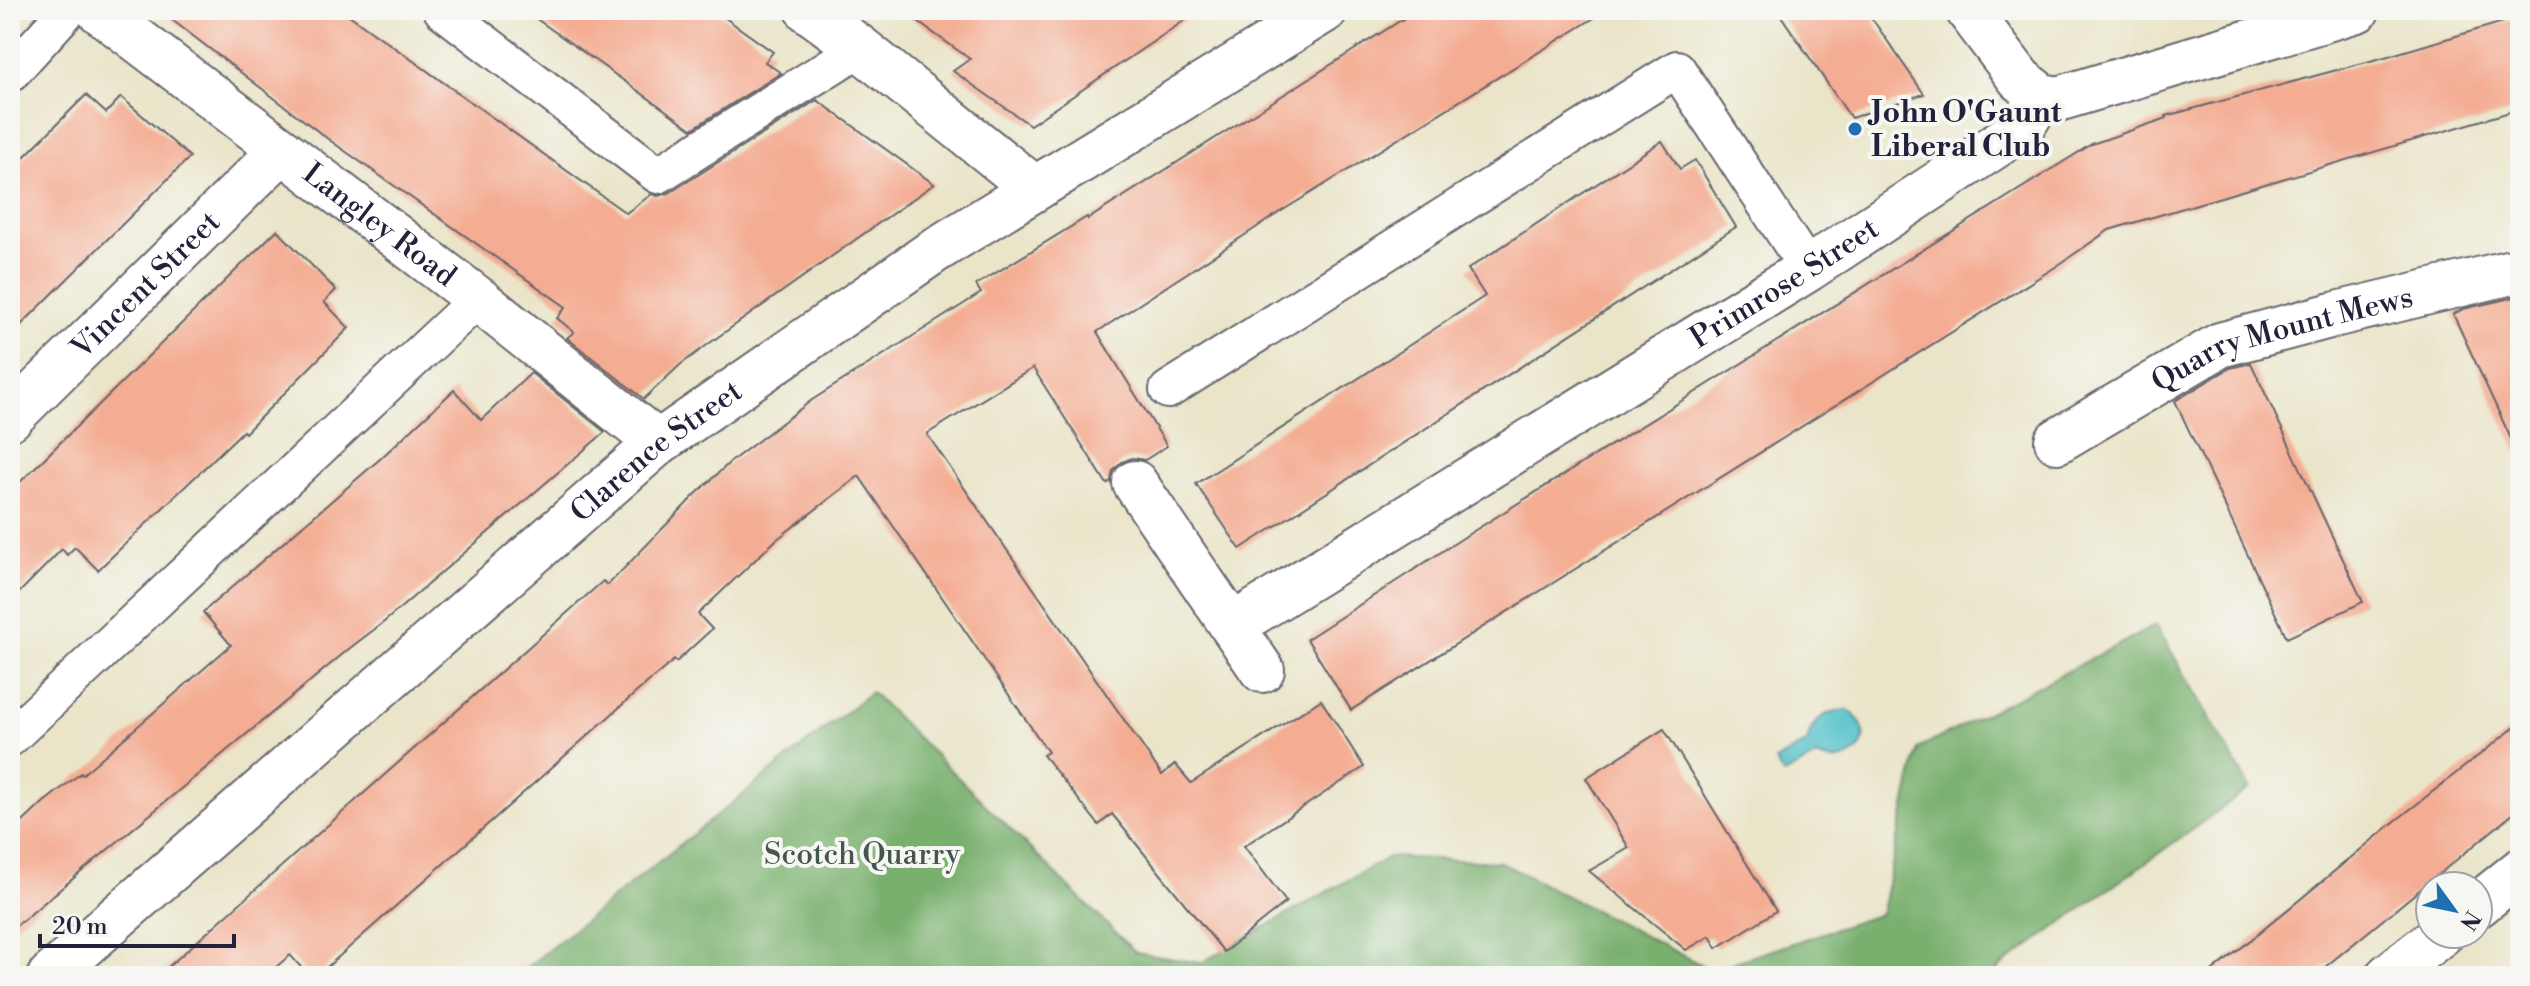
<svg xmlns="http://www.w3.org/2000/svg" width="2530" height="986" viewBox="0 0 2530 986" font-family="'Libre Bodoni',serif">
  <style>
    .forest { fill: #79b06e; stroke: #4e6954; stroke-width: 2 }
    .water { fill: #53c1c9; stroke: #3a7282; stroke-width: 2 }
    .building { fill: #f4ac92 }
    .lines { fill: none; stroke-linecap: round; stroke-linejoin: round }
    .service-casing { stroke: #68666d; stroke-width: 40 }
    .minor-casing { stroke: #68666d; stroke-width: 48 }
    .service { stroke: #fff; stroke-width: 36 }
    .minor { stroke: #fff; stroke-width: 44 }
    .poi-dot { fill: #1f6fb2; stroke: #f6f6f2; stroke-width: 3 }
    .labels { text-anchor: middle; stroke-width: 8; stroke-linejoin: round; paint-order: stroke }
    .poi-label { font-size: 30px; font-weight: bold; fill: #22223b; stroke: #f6f6f2; text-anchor: start }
    .street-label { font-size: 30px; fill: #22223b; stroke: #f6f6f2 }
    .park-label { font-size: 30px; fill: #45554f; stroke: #f6f6f2 }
  </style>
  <rect width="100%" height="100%" fill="#f6f6f2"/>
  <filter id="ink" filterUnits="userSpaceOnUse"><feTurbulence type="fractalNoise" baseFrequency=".0125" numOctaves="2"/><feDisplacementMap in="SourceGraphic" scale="16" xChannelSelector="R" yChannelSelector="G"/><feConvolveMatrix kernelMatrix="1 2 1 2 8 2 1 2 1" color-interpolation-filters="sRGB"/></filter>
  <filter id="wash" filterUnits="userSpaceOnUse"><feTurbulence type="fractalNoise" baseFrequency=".006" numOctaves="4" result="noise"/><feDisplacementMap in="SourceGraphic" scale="32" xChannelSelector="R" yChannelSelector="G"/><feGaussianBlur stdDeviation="1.8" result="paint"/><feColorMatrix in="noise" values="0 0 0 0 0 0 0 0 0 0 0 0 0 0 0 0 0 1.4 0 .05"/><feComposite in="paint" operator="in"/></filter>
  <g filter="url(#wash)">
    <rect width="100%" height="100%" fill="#eae5c9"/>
    <!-- forest -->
    <polygon class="forest" points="2156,625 2250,788 2000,967 1993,976 516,976 871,692 1136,953 1201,963 1389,857 1500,862 1711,970 1881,914 1918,749"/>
    <!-- water -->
    <path class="water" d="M1848,710C1885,735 1850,773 1817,756L1783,775L1775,761L1807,742C1814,718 1823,712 1848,710Z"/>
    <g id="blocks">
      <!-- building -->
      <g class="building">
        <polygon points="159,10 342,10 626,213 652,194 658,196 669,193 817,100 934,184 718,337 680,365 644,399 567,338 574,332 557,318 566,307 328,139"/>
        <polygon points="524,10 714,10 773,52 765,62 781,73 692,129"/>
        <polygon points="901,10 1200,10 1030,125 953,71 970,59"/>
        <polygon points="1417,10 1607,10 1280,212 1097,332 1167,446 1145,460 1132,458 1122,462 1113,471 1111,481 1107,484 1033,368 927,434 1162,775 1175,764 1191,783 1321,700 1364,767 1244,846 1286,902 1224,952 1112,814 1099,825 1043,755 1048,752 859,476 776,540 698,614 712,629 676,662 674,660 639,690 317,976 309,976 290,955 266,976 158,976 603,581 608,585 695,495 729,463 812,400 981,293 976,285 1087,217 1088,219"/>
        <polygon points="1777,10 1866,10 1924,94 1851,118"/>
        <polygon points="2520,17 2520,109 2109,230 2057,266 1351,710 1307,639 1469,534 2092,144 2167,118 2166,116 2385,57"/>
        <polygon points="86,95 106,113 121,97 190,157 10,336 10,171"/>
        <polygon points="1662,141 1680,169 1695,160 1736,227 1240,549 1196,484 1485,296 1468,269"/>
        <polygon points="277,230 336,290 324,302 349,328 245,433 243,431 98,570 75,547 67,555 62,549 10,602 10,492"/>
        <polygon points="2520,296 2520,458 2453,314 2463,309"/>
        <polygon points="2251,363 2363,602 2287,638 2175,401 2230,368"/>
        <polygon points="531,373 605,432 384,622 350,648 10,931 10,834 44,802 81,773 82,775 231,645 203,612 380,459 454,390 481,420"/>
        <polygon points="2520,723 2520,808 2314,976 2207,976 2394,822"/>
        <polygon points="1664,729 1776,911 1717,948 1710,936 1686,950 1589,871 1629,848 1586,778"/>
      </g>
    </g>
  </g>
  <g filter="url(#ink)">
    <use href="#blocks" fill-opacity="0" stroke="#68666d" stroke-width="2"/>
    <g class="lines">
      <!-- service casing -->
      <g class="service-casing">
        <g id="service">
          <polyline points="442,10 658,175 860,48"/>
          <polyline points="10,74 68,10"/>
          <polyline points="1168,390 1677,69 1808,269"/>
          <polyline points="10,738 478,299"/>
        </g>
      </g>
      <!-- minor casing -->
      <g class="minor-casing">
        <g id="minor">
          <path id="s1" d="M98,10L478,299L658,443"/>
          <polyline points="808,10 860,48 1034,188"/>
          <polyline points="1968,10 2020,79 2041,96 2058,99 2357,10"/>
          <path id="s2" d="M10,418L282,150"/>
          <path id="s3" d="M2057,441L2220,345L2337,314L2520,270"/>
          <polyline points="1135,483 1262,670"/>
          <path id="s4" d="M1232,626L1808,269L2021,129L2041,96"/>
          <polyline points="2478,905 2520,871"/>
          <path id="s5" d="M50,976L658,443L934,251L1325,10"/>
          <polyline points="2388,976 2441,934"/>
        </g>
      </g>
      <!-- service -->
      <use href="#service" class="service"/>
      <!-- minor -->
      <use href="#minor" class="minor"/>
    </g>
  </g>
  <!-- markers -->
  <circle class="poi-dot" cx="1855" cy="129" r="8"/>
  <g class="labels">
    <!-- poi labels -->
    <g class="poi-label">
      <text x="1871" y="122">John O'Gaunt<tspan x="1871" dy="34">Liberal Club</tspan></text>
    </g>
    <!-- street labels -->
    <g class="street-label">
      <text dy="10" stroke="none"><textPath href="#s1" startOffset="354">Langley Road</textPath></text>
      <text dy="10" stroke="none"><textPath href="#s4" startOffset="650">Primrose Street</textPath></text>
      <text dy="10" stroke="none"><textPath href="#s2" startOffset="190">Vincent Street</textPath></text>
      <text dy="10" stroke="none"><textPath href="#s3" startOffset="250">Quarry Mount Mews</textPath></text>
      <text dy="10" stroke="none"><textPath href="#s5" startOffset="802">Clarence Street</textPath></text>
    </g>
    <!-- park labels -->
    <g class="park-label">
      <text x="862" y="864">Scotch Quarry</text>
    </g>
  </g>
  <!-- margin -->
  <rect width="2530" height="986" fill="none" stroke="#f6f6f2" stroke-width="40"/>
  <!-- north arrow -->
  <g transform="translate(2454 910) rotate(123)"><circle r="38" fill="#f6f6f2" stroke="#a1a1a9" stroke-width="2"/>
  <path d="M0-6L14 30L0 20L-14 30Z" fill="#1f6fb2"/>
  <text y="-12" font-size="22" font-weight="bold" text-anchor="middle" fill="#22223b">N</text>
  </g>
  <!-- scale -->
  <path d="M40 934v12h194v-12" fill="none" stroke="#22223b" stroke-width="4"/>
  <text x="52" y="934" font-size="24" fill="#22223b" stroke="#f6f6f2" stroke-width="6" paint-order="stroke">20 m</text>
</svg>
